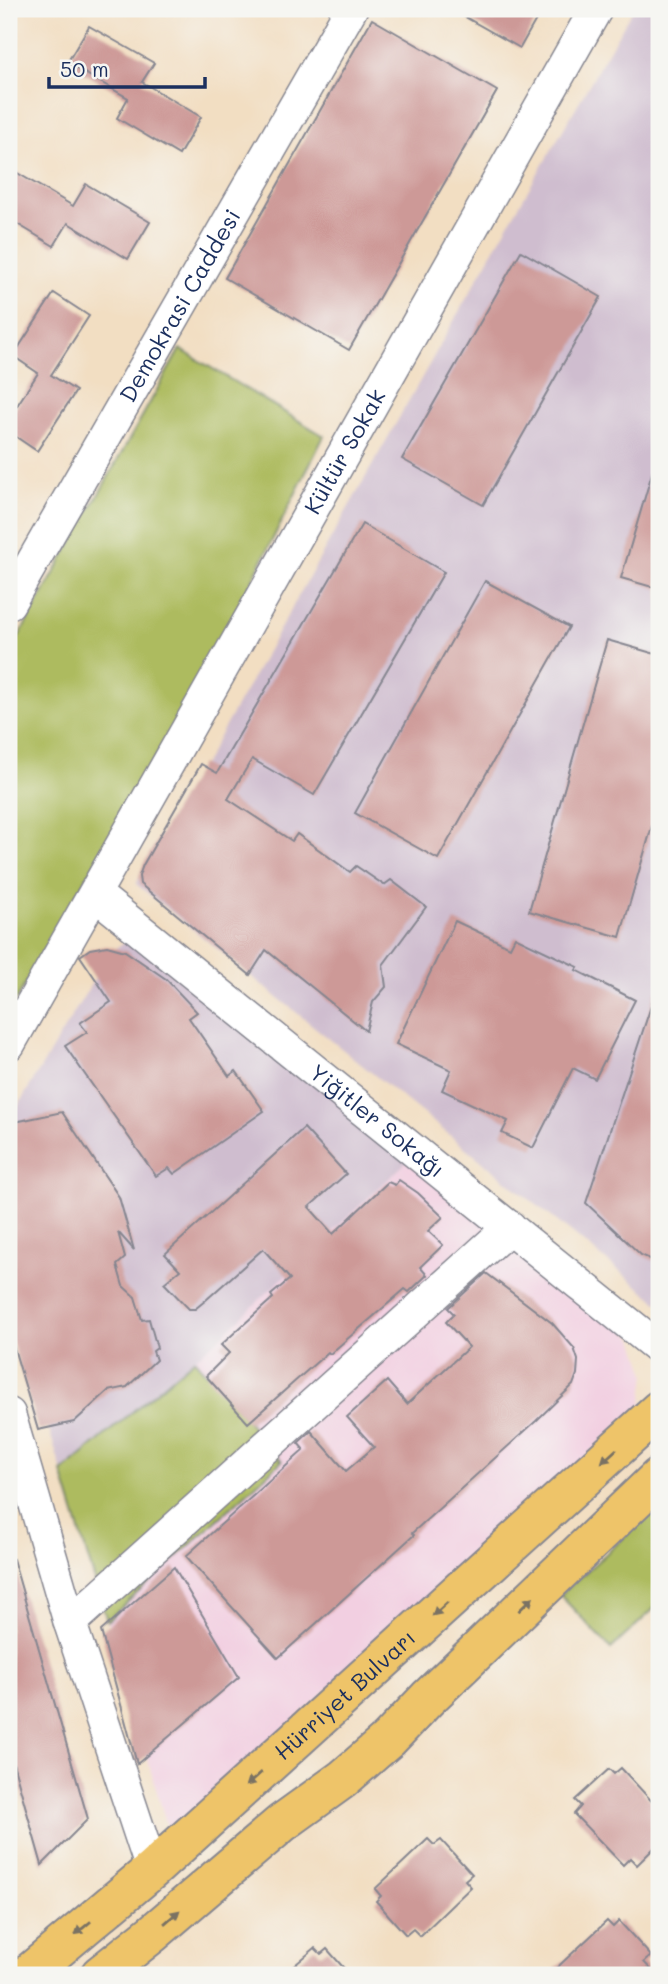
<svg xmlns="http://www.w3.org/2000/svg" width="668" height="1984" viewBox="0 0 668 1984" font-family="Mali,sans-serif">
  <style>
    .built { fill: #f2cfe1 }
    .industrial { fill: #cfbdcf }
    .green { fill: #adbb5e; stroke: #64755e; stroke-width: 2 }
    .building { fill: #cd9997 }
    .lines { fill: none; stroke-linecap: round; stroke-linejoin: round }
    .minor-casing { stroke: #868690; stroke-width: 35 }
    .major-casing { stroke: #868690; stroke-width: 42 }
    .minor { stroke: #fff; stroke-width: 32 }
    .major { stroke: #eec469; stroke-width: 38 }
    .oneway { fill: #7a7263 }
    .labels { text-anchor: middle; stroke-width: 6; stroke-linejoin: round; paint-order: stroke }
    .street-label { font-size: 23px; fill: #1b2f5e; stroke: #f6f6f2 }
  </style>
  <rect width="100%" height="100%" fill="#f6f6f2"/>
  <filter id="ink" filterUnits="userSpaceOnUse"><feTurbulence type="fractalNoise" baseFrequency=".0143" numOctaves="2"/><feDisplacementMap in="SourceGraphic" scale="14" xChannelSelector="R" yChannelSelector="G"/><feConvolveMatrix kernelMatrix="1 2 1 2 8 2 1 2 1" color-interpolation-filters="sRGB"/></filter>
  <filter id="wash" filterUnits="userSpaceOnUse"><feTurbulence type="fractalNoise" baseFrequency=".00686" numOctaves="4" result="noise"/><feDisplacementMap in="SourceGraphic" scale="28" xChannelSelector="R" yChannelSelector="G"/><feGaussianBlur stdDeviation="1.57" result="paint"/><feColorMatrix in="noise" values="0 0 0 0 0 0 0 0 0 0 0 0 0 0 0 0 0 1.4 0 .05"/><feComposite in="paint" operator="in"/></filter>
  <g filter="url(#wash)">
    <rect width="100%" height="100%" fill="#f2dec2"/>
    <!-- built -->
    <polygon class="built" points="417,1152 634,1338 646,1374 642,1405 169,1833 107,1621 282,1461 194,1359"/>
    <!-- industrial -->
    <g class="industrial">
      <polygon points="633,9 659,9 659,1303 136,884 513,216"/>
      <polygon points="128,939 417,1152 218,1339 62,1472 9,1298 9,1121 102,966 112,951"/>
    </g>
    <!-- green -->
    <g class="green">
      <polygon points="180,349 324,436 246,593 163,746 9,1012 9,654"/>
      <polygon points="194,1359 282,1461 107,1621 62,1472"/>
      <polygon points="659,1506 659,1604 611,1649 560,1595"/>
    </g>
    <g id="blocks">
      <!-- building -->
      <g class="building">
        <polygon points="451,9 542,9 520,48"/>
        <polygon points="372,19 497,91 349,350 225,278"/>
        <polygon points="89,26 154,63 142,82 201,117 179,155 117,118 128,98 67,63"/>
        <polygon points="9,168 73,206 86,184 150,222 128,259 68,223 54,246 9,219"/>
        <polygon points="521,251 601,297 483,505 402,459"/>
        <polygon points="54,293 89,316 51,375 76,391 37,451 9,432 9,418 38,373 13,356"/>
        <polygon points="655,463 659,463 659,589 621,578"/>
        <polygon points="362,524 444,572 314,795 252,759 228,799 292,841 297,834 350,872 356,866 384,885 391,880 426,907 383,965 386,987 373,1002 366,1031 266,950 250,975 140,884 139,876 143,865 201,764 217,773"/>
        <polygon points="485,581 569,627 438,859 355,813"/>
        <polygon points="607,640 659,655 659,802 620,937 529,911"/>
        <polygon points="455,921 510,947 515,937 578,967 576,970 635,1000 595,1079 573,1068 533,1148 502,1133 508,1121 442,1090 451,1070 396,1044"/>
        <polygon points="107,946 125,951 166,979 197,1012 189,1018 229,1076 236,1071 264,1111 174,1174 169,1168 156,1176 65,1046 87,1032 80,1023 111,1002 80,956 90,949"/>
        <polygon points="656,991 659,992 659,1263 641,1255 586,1203"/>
        <polygon points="62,1112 119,1197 134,1250 118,1232 125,1258 117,1265 123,1286 135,1297 142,1320 149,1319 157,1348 153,1351 156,1360 127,1387 108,1391 74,1422 38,1430 9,1331 9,1133 15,1122"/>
        <polygon points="304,1128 346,1174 309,1207 333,1234 388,1182 395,1185 399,1180 418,1193 443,1217 428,1231 443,1245 420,1267 427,1275 409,1292 405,1289 330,1354 328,1352 248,1423 206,1376 229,1353 221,1345 273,1298 271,1295 290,1279 263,1249 206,1300 195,1309 189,1309 164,1283 180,1270 165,1254"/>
        <polygon points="486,1273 552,1323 574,1348 578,1360 577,1374 573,1385 536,1421 412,1533 414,1535 278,1658 186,1556 304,1450 298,1443 311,1431 346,1471 374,1447 347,1417 387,1381 407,1404 469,1347 446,1322 454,1314 448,1308"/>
        <polygon points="13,1559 88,1819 42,1865 9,1749 9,1560"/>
        <polygon points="174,1567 239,1677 137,1764 101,1631"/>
        <polygon points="621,1768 659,1809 659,1843 637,1865 630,1858 623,1865 574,1814 581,1806 575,1800 609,1769 614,1774"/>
        <polygon points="428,1839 434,1845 441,1840 472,1874 465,1880 471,1887 420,1936 413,1929 406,1935 376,1901 381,1896 375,1889"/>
        <polygon points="607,1921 613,1927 619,1921 651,1956 644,1962 656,1975 549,1975"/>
        <polygon points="315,1948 321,1954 327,1949 350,1975 283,1975"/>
      </g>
    </g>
  </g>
  <g filter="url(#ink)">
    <use href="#blocks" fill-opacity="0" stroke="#868690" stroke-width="2"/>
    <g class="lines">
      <!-- minor casing -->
      <g class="minor-casing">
        <g id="minor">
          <path id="s1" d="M9,603L351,9"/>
          <path id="s2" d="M95,894L659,1348"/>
          <path id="s3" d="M9,1044L596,9"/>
          <polyline points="9,1414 70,1623 152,1870"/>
          <polyline points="70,1623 510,1227"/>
        </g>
      </g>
      <!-- major casing -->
      <g class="major-casing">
        <g id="major">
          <path id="s4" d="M27,1975L152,1870L659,1410"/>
          <polyline points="100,1975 153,1933 282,1823 343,1779 389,1739 428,1698 659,1477"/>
        </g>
      </g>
      <!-- minor -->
      <use href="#minor" class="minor"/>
      <!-- major -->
      <use href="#major" class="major"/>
    </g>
    <!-- one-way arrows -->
    <defs><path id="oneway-solid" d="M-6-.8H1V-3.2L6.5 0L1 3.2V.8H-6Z" transform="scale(1.75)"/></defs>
    <g class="oneway">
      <use href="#oneway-solid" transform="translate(609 1456) rotate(138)"/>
      <use href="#oneway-solid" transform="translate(526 1604) rotate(-44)"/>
      <use href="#oneway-solid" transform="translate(440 1609) rotate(138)"/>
      <use href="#oneway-solid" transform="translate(254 1779) rotate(138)"/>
      <use href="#oneway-solid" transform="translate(172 1917) rotate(-41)"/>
      <use href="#oneway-solid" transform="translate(83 1928) rotate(140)"/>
    </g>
  </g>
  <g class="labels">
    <!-- street labels -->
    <g class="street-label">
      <text dy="8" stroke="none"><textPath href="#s1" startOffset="343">Demokrasi Caddesi</textPath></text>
      <text dy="8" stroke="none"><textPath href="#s3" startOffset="681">Kültür Sokak</textPath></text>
      <text dy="8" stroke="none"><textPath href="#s2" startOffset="362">Yiğitler Sokağı</textPath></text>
      <text dy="8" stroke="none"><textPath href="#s4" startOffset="424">Hürriyet Bulvarı</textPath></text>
    </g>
  </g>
  <!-- margin -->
  <rect width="668" height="1984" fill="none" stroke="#f6f6f2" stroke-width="35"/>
  <!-- scale -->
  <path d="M49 77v10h156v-10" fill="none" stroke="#1b2f5e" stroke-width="3.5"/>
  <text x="60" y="77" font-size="21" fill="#1b2f5e" stroke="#f6f6f2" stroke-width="5" paint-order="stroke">50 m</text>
</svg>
